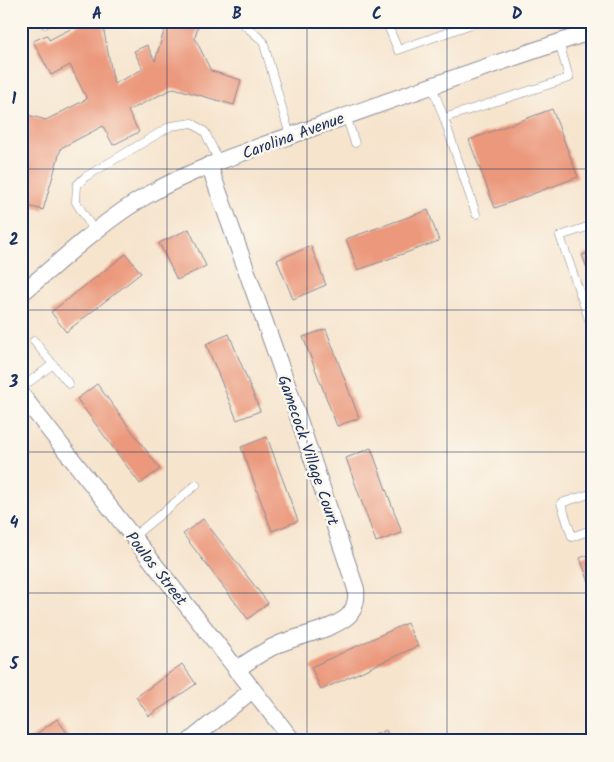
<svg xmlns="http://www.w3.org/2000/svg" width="614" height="762" viewBox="0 0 614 762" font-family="Kalam,sans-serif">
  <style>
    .building { fill: #eb987b }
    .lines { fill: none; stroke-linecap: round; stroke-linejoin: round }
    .lane-casing { stroke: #888a96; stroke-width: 9 }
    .street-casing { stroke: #888a96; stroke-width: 18 }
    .lane { stroke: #fff; stroke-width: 8 }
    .street { stroke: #fff; stroke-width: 16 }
    .grid { fill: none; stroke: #1b2f5e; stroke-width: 1; stroke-opacity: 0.55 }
    .labels { text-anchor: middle; stroke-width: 5; stroke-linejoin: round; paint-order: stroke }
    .street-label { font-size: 16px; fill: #1b2f5e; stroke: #fbf7ec }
    .neatline { fill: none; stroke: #1b2f5e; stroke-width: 2 }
    .grid-label { font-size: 16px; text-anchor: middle; font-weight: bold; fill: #1b2f5e }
  </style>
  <rect width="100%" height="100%" fill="#fbf7ec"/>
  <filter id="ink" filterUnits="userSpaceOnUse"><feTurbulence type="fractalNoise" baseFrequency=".02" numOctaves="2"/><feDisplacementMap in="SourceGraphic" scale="10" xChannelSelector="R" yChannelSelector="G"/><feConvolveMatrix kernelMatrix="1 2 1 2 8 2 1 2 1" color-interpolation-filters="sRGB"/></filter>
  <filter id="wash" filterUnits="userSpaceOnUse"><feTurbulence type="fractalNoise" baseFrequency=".0096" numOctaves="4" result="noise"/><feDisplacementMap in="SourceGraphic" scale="20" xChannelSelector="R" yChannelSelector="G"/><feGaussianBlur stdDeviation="1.12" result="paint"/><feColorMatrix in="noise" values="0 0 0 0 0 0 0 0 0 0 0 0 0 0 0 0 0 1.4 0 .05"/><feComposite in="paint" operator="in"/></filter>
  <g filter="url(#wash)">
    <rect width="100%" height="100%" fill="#f6e4cd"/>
    <g id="blocks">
      <!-- building -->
      <g class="building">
        <polygon points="86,21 102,21 114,84 143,69 134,51 147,45 155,61 167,21 199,21 195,38 211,71 241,80 234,105 174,88 128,111 139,132 113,145 103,126 61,148 43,210 21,204 21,113 46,120 87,99 70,65 51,75 33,41 47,35 49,40"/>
        <polygon points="552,109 578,177 495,208 469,140"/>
        <polygon points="428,210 439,241 358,270 346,239"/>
        <polygon points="189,229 206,266 177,280 159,243"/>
        <polygon points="311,246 326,285 293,299 277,260"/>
        <polygon points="593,251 593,283 582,255"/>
        <polygon points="126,254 141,273 66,332 51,312"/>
        <polygon points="326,329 359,418 337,426 303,337"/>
        <polygon points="229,334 260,411 237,420 206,344"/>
        <polygon points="97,384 160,469 140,484 77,399"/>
        <polygon points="267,437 298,521 272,531 241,447"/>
        <polygon points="371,448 402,533 376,542 346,458"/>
        <polygon points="203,519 268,603 248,619 183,534"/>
        <polygon points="593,553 593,580 589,582 580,558"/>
        <polygon points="407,623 418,646 321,690 311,667"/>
        <polygon points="182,664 196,684 149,716 136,697"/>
        <polygon points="57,719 73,741 27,741"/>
        <polygon points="386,730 391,741 365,741 365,739"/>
      </g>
    </g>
  </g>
  <g filter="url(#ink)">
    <use href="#blocks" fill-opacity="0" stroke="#888a96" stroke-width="1"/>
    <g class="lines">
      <!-- lane casing -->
      <g class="lane-casing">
        <g id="lane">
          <polyline points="240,21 263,41 290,136"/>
          <polyline points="386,21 398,50 480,21"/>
          <polyline points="45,24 48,21"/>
          <polyline points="432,86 444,118 569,78 559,42"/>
          <polyline points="346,116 355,143"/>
          <polyline points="444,118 476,214"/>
          <polyline points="593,225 560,236 593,331"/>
          <polyline points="95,232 76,202 77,185 85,177 171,126 192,123 205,132 219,162"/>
          <polyline points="34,341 69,384"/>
          <polyline points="21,388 52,365"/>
          <polyline points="593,493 561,503 572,537 593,529"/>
          <polyline points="133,537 196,485"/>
        </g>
      </g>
      <!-- street casing -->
      <g class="street-casing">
        <g id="street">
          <path d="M209,165L290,393L356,589C357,600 355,610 347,617C329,631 300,635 279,644C263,651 250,660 236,670"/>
          <path d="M21,294C61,261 101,222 146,196C199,165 260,147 318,126C409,94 501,61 593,31"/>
          <polyline points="21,394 293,741"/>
          <polyline points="190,741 252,690"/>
        </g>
      </g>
      <!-- lane -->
      <use href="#lane" class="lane"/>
      <!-- street -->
      <use href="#street" class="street"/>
    </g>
  </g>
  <!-- grid -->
  <path class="grid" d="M167,21V741M307,21V741M447,21V741M21,169H593M21,310H593M21,452H593M21,593H593"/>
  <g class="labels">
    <!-- street labels -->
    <g class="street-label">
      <text transform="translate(293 135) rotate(-20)" y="6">Carolina Avenue</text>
      <text transform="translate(309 450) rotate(71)" y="6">Gamecock Village Court</text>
      <text transform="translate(157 568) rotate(52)" y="6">Poulos Street</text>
    </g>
  </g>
  <!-- margin -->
  <rect width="614" height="762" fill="none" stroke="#fbf7ec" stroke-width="55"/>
  <rect x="28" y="28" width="558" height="706" class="neatline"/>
  <g class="grid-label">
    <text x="97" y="19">A</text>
    <text x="237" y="19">B</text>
    <text x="377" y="19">C</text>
    <text x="517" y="19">D</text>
    <text x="14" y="104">1</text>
    <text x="14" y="245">2</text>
    <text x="14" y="387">3</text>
    <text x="14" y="528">4</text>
    <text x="14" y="669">5</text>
  </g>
</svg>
